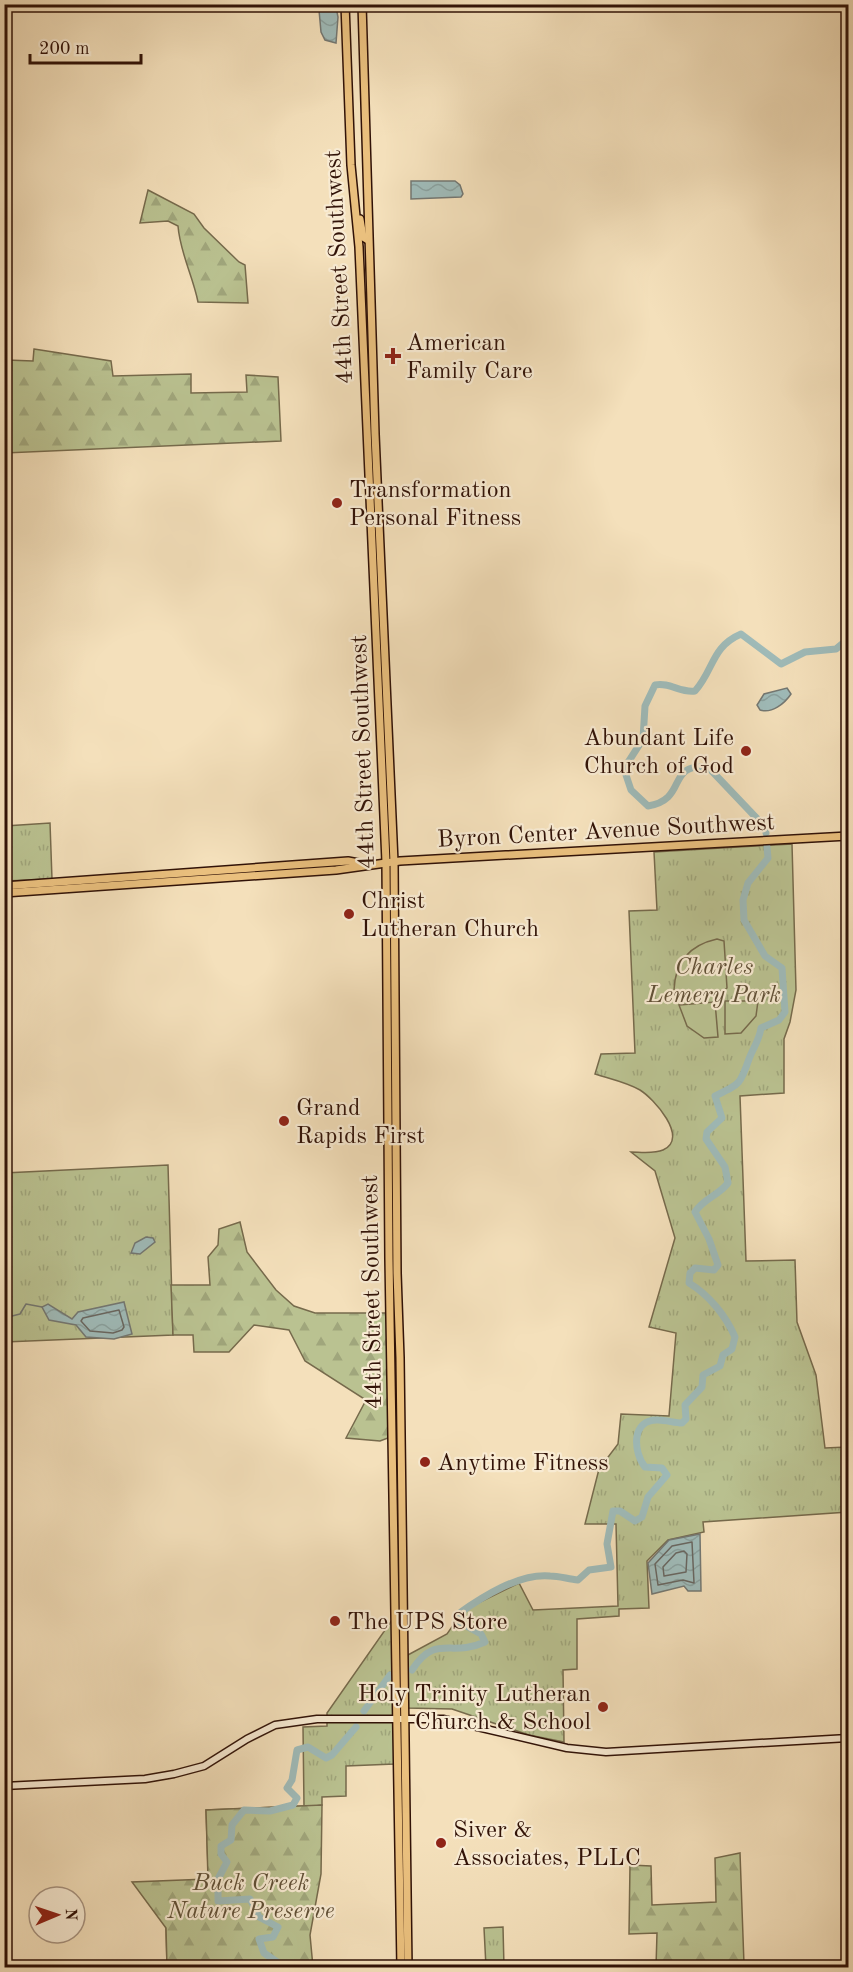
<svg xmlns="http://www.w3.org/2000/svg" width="853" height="1972" viewBox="0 0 853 1972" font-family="'Old Standard TT',serif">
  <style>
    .grass { fill: url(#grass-tufts); stroke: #766a4c; stroke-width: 1.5 }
    .forest { fill: url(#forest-firs); stroke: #766a4c; stroke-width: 1.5 }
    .garden { fill: #bac291; stroke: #766a4c; stroke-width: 1.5 }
    .water { fill: url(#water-waves); stroke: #737772; stroke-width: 1.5 }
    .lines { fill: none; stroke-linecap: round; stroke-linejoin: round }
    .shore { stroke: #686660; stroke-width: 1.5 }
    .stream { stroke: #737772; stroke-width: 1.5 }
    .river { stroke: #9fbbb9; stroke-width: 7 }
    .secondary-casing { stroke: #311207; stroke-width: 9 }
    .primary-casing { stroke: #311207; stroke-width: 10 }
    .secondary { stroke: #f8ebd3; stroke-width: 6 }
    .primary { stroke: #eac07e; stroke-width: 7 }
    .poi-dot { fill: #8f2418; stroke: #f8ebd3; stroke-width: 2 }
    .labels { text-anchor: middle; stroke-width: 4.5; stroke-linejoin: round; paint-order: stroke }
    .street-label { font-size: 24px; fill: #311207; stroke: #f8ebd3 }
    .poi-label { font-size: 24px; fill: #311207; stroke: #f8ebd3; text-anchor: start }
    .park-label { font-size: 24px; font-style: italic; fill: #615037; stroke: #f8ebd3 }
  </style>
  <defs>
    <pattern id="grass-tufts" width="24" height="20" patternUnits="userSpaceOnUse" patternTransform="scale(1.5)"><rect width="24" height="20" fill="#bac291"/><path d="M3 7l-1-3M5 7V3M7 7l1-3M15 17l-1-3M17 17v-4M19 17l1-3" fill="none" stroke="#a0a67c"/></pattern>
    <pattern id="forest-firs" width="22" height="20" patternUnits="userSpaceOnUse" patternTransform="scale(1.5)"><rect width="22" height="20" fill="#bac291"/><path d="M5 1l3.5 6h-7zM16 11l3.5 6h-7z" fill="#a0a67c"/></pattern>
    <pattern id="water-waves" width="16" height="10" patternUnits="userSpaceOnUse" patternTransform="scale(1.5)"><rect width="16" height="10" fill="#9fbbb9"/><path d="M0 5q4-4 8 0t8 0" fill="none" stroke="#89a09e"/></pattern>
  </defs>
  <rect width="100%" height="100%" fill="#f4e0bb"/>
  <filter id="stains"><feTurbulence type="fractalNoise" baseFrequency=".00333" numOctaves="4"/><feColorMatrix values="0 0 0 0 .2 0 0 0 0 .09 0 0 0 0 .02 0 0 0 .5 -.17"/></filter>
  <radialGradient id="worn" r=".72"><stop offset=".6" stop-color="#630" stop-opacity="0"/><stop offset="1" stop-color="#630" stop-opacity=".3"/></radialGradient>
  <!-- grass -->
  <g class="grass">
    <polygon points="50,823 52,879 5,881 5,826"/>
    <path d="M792,844L796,990L790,1022L784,1039V1093L740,1096L746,1261L795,1260L797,1322L816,1375L825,1448L846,1447L848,1512L703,1522L704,1532L668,1540L647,1561L649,1608L619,1609V1616L577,1619V1669L563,1670L564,1742L529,1735L452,1709L407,1708L406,1656L447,1634L461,1614L474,1605L519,1583L533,1610L618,1606L616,1524H585L599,1469L618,1444L621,1414L669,1416L676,1333L649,1327L675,1238L655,1171L631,1152C640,1152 654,1154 663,1150C690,1138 653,1098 640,1090C626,1082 610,1079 595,1074L601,1054L635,1053L629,911L657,910L654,852Z"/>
    <polygon points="168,1165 173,1335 5,1342 4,1173"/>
    <polygon points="392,1620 394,1764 346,1766 346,1796 322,1797 322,1805 316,1806 317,1824 291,1826 295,1944 308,1943 309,1967 167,1967 166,1928 210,1926 206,1810 304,1806 303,1727 327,1726 327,1713"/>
    <polygon points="503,1927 504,1967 486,1967 484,1928"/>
  </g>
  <!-- forest -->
  <g class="forest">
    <path d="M148,190L194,214L204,228L239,262L245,265L248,303L198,302C193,276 180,253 178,226L168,221L140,223Z"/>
    <polygon points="34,349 111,361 113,376 191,374 191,393 247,392 246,375 278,377 281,441 5,453 5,353 8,353 7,360 33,361"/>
    <polygon points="240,1222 247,1252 276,1290 294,1306 315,1313 390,1313 388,1438 380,1441 346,1438 366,1400 305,1361 289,1330 254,1325 229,1352 194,1352 193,1335 173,1335 171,1285 210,1285 208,1257 218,1245 219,1229"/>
    <polygon points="322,1805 321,1874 310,1935 313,1967 167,1967 166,1928 132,1882 208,1879 206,1810"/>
    <polygon points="740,1853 744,1964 710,1968 656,1967 657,1933 629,1934 630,1865 651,1866 652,1905 716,1902 715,1858"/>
  </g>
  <!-- garden -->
  <g class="garden">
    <path d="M717,939L724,941L727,988L723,991L682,994L674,990C675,962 690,945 717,939Z"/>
    <polygon points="725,1001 758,1001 756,1016 741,1033 725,1034"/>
    <polygon points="715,1002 718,1037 704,1038 687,1026 679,1005"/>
  </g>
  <!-- water -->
  <g class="water">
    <polygon points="331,6 336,7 338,17 336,43 325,40 321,32 319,10"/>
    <polygon points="411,181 455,181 460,185 463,194 461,197 411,199"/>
    <path d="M787,688L791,694C785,703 772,714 760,710L757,705L764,694Z"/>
    <polygon points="146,1237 153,1238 155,1242 140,1254 131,1253 135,1243"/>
    <polygon points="124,1302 132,1334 114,1339 86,1337 76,1325 49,1320 42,1307 48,1304 72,1319 78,1312"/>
    <polygon points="700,1534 701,1591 688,1591 684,1586 652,1594 648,1563 669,1540"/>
  </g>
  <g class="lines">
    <!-- shore -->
    <g class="shore">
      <polygon points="119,1310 124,1327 122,1330 113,1333 90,1331 81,1321 83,1318"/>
      <polygon points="692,1542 694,1583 683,1580 658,1585 655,1564 672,1546"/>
      <polygon points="684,1551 687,1554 686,1572 664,1576 663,1567 676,1553"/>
    </g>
    <!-- stream -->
    <polyline class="stream" points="4,1318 20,1314 26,1304 42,1307"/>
    <!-- river -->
    <g class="river">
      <path d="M766,833L765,827L708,767C665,763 689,799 648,806L631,790L626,775L627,764L643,739L645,706L655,685C670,682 680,693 695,691C714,670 711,647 741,634L781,664L805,652L836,649L848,639"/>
      <path d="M412,1670C436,1633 450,1658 485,1642L481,1634L459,1622L458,1614C482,1597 519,1573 550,1576C559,1576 568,1579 578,1580L589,1570L611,1567L607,1544L613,1511H620L635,1521L642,1517L648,1497L667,1475L662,1468L645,1467C633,1452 631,1419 658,1420C666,1420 675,1423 682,1423L686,1419L685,1405L702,1387L703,1375L720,1366L723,1355L732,1349L735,1337C726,1316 709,1295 689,1283L690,1273L695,1268L714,1270L718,1265L709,1239L695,1212C704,1198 718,1196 728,1183L725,1167L706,1139L707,1132L722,1118L715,1096C740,1084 740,1085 749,1059C753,1048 759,1041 761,1028L779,1020L785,1012L782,968L765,956L744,920L743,900L748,883L768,858L767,847"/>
      <polyline points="364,1711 390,1675"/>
      <polyline points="286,1968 264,1953 259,1939 273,1937 278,1927 259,1917 250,1899 218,1901 218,1879 227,1862 221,1854 221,1846 231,1840 232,1825 244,1810 270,1811 293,1805 297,1798 287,1788 292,1780 297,1750 308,1747 326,1758 332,1755 356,1727"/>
    </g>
    <!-- secondary casing -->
    <g class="secondary-casing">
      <g id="secondary">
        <polyline points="4,7 73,4"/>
        <polyline points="4,1786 145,1779 174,1774 204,1766 247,1739 275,1725 317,1719 443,1719 567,1748 606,1752 848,1738"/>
      </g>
    </g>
    <!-- primary casing -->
    <g class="primary-casing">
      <g id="primary">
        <polyline points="345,4 351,165 359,247 386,862 389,1259 401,1968"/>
        <polyline points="362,4 375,434 394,862 397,1273 400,1358 408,1968"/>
        <polyline points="360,219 363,237 368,240"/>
        <polyline points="4,886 348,861 364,864"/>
        <polyline points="4,893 336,870 400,861 848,836"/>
      </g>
    </g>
    <!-- secondary -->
    <use href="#secondary" class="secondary"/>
    <!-- primary -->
    <use href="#primary" class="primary"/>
  </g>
  <!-- markers -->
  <g class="poi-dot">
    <path d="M390 347h6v6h6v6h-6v6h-6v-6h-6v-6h6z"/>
    <circle cx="337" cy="503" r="6"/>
    <circle cx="746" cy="751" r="6"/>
    <circle cx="349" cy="914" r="6"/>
    <circle cx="284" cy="1121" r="6"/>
    <circle cx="425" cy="1462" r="6"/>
    <circle cx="335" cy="1621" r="6"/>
    <circle cx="603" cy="1707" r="6"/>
    <circle cx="441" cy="1843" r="6"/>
  </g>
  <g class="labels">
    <!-- street labels -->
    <g class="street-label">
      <text transform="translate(338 267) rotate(-93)" y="8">44th Street Southwest</text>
      <text transform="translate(362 752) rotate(-92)" y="8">44th Street Southwest</text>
      <text transform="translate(606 830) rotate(-3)" y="8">Byron Center Avenue Southwest</text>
      <text transform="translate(371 1292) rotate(-91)" y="8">44th Street Southwest</text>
    </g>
    <!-- poi labels -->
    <g class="poi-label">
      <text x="406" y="350">American<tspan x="406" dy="28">Family Care</tspan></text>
      <text x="349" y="497">Transformation<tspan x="349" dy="28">Personal Fitness</tspan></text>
      <text x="734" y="745" text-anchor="end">Abundant Life<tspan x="734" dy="28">Church of God</tspan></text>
      <text x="361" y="908">Christ<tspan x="361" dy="28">Lutheran Church</tspan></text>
      <text x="296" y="1115">Grand<tspan x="296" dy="28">Rapids First</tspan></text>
      <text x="437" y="1470">Anytime Fitness</text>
      <text x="347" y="1629">The UPS Store</text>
      <text x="591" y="1701" text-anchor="end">Holy Trinity Lutheran<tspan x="591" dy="28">Church &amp; School</tspan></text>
      <text x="453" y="1837">Siver &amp;<tspan x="453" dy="28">Associates, PLLC</tspan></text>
    </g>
    <!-- park labels -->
    <g class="park-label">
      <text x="714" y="974">Charles<tspan x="714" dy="28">Lemery Park</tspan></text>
      <text x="251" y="1890">Buck Creek<tspan x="251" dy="28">Nature Preserve</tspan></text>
    </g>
  </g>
  <!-- margin -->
  <rect width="853" height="1972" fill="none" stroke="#f4e0bb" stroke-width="24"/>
  <rect x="6" y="6" width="841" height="1960" fill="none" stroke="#311207" stroke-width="3"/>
  <rect x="12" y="12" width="829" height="1948" fill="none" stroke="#311207" stroke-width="1.5"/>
  <!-- north arrow -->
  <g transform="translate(57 1915) rotate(88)"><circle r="28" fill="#f8ebd3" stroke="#a89481" stroke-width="1.5"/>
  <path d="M0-4.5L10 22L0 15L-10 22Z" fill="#8f2418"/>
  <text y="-9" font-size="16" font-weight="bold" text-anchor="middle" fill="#311207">N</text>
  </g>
  <!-- scale -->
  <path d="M30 54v9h111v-9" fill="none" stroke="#311207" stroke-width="3"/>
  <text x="39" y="54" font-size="18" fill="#311207" stroke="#f8ebd3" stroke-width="4.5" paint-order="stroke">200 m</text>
  <rect width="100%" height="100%" filter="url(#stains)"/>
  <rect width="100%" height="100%" fill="url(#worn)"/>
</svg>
